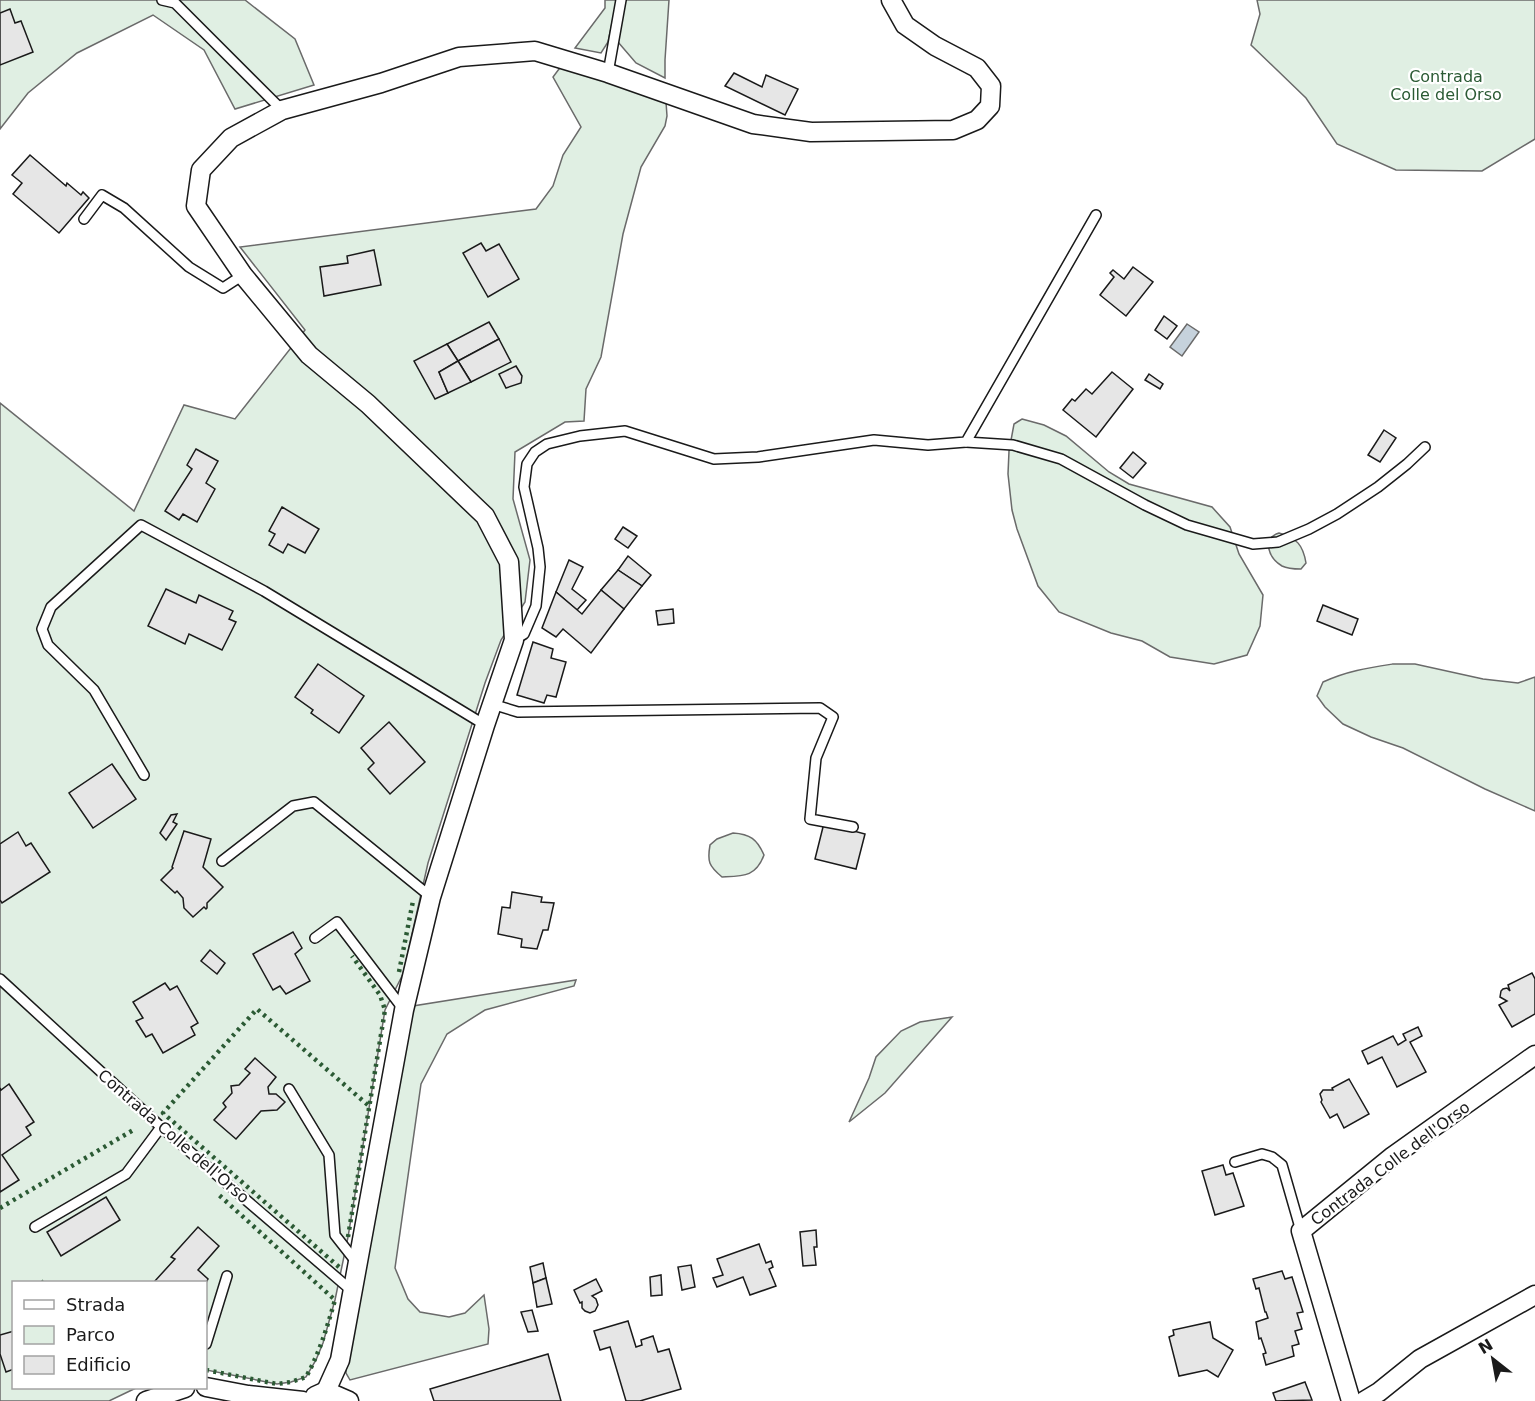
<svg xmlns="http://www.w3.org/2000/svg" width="1535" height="1401" viewBox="0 0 1535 1401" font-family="'DejaVu Sans',sans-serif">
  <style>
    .green { fill: #e0efe3; stroke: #6a6a6a; stroke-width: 1.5 }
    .water { fill: #c6d2dc; stroke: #6a6a6a; stroke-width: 1.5 }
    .building { fill: #e6e6e6; stroke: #1a1a1a; stroke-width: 1.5 }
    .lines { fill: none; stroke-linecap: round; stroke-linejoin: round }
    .service-casing { stroke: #1a1a1a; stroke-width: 12 }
    .minor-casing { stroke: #1a1a1a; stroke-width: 21 }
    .service { stroke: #fff; stroke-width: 9 }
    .minor { stroke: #fff; stroke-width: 18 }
    .hedge { stroke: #2b5a34; stroke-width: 4.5; stroke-dasharray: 3 4.5; stroke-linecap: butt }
    .labels { text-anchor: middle; stroke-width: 4.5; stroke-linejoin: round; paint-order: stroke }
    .park-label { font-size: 16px; fill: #2b5a34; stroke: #fff }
    .street-label { font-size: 16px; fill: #1a1a1a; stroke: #fff }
  </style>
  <rect width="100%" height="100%" fill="#fff"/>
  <!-- green -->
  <g class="green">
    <polygon points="0,0 245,0 295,39 314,85 235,109 204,50 153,15 77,53 28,93 0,129"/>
    <polygon points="605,0 617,0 608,42 601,53 575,48 605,8"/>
    <polygon points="625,0 669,0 665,60 665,78 636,63 618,42"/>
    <polygon points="1257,0 1535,0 1535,139 1482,171 1396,170 1337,144 1306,98 1251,45 1260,14"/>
    <polygon points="562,65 666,102 667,116 665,126 641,167 623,234 601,357 586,389 584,421 565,422 515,452 513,499 530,560 525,602 501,640 485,683 428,863 403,974 385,1010 348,1237 335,1300 323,1343 316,1360 306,1377 291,1382 277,1384 206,1370 206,1282 14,1282 14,1388 136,1388 109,1401 0,1401 0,403 134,511 184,405 235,419 305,330 240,247 536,209 553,186 563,155 581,127 553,77"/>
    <polygon points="1022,419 1044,425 1066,436 1109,472 1129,484 1212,507 1230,527 1239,554 1263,595 1260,626 1247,655 1214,664 1170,657 1142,641 1111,633 1059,612 1038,586 1017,529 1012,510 1008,474 1009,451 1014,424"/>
    <path d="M1279,533C1297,538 1303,545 1306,563L1301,569C1295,569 1288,569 1282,566C1269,558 1261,539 1279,533Z"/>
    <path d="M1393,664H1415L1483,679L1518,683L1535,677V811L1485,789L1403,748L1371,737L1343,724L1325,707L1317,696L1323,682C1347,671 1367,668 1393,664Z"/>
    <path d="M733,833C750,834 757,839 764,855C756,877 743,876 722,877C709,866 707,862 710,845L717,839Z"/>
    <polygon points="576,980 574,986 485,1010 447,1034 421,1084 395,1268 408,1299 420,1312 449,1317 465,1313 484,1295 489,1329 488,1344 350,1380 346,1373 346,1363 413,1006"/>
    <polygon points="952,1017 885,1093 849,1122 869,1078 876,1057 901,1031 920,1022"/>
  </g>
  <!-- water -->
  <polygon class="water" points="1187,324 1199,332 1182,356 1170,347"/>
  <!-- building -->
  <g class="building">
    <polygon points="10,9 15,23 21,21 33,52 0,65 0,13"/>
    <polygon points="734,73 762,87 766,75 798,89 785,115 725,86"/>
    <polygon points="30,155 66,186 67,183 81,195 83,192 89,198 59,233 13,194 22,183 12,175"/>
    <polygon points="481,243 486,251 499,244 519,279 488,297 463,253"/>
    <polygon points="374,250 381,285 324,296 320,267 348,263 347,256"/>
    <polygon points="1133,267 1153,282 1126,316 1100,295 1114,277 1110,273 1113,270 1124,279"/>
    <polygon points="1164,316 1177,326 1167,339 1155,330"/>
    <polygon points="489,322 499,339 458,361 447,344"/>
    <polygon points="499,339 511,362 471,382 458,361"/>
    <polygon points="447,344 458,361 439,372 448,393 435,399 414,361"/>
    <polygon points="458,361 471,382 448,393 439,372"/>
    <polygon points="516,366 522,376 521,383 506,388 499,374"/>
    <polygon points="1112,372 1133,389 1096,437 1063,410 1072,399 1075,401 1086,389 1092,394"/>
    <polygon points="1149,374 1163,384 1160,389 1145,380"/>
    <polygon points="1384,430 1396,438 1380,462 1368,455"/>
    <polygon points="196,449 218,461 206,483 215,489 197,522 183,514 179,520 165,511 192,469 187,465"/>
    <polygon points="1133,452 1146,463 1133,478 1120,468"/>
    <polygon points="282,507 319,529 305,553 288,544 283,553 269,545 275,534 269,531"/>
    <polygon points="623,527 637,536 628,548 615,539"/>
    <polygon points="628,556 651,575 642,586 618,570"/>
    <polygon points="569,560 583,567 572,589 586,600 577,610 556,592"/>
    <polygon points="618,570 642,586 624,609 601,590"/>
    <polygon points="166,589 196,603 199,595 233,611 229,619 236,622 222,650 189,634 185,644 148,626"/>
    <polygon points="601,590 624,609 591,653 563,629 556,637 542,628 556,592 582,614"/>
    <polygon points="1323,605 1358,619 1352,635 1317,621"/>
    <polygon points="673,609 674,623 658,625 656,611"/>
    <polygon points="533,642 553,649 551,658 566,662 556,697 547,695 544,703 517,695"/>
    <polygon points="318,664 364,696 339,733 311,713 313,710 295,697"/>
    <polygon points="389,722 425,762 390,794 368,769 374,763 361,748"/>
    <polygon points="112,764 136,799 93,828 69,793"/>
    <polygon points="177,814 173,822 177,824 166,840 160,833 171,815"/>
    <polygon points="824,823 865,834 856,869 815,859"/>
    <polygon points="184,831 211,839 203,867 223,887 207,903 207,908 206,909 204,907 193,917 184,908 183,898 177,891 175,893 161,880 173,868 172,867"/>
    <polygon points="18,832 26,846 31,843 50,872 2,903 0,900 0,844"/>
    <polygon points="512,892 542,897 541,902 554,903 548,930 543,930 537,949 521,947 522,939 498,934 502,907 510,908"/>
    <polygon points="293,932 302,948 295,954 310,981 286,994 280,986 273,990 253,954"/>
    <polygon points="210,950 225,963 217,974 201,961"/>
    <polygon points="1532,973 1535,979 1535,1014 1512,1027 1499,1005 1507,1001 1500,997 1501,991 1503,989 1507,988 1510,991 1508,985"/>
    <polygon points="165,983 170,990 177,986 198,1023 191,1027 195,1035 163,1053 152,1034 146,1037 136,1021 143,1018 133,1002"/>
    <polygon points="1418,1027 1422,1036 1410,1042 1426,1072 1397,1087 1382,1057 1368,1064 1362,1051 1393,1036 1398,1045 1406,1040 1403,1034"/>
    <polygon points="255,1058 276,1077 268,1087 269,1094 276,1094 285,1102 277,1110 261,1111 236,1139 214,1120 226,1107 223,1103 232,1093 231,1086 239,1085 250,1073 245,1069"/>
    <polygon points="1349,1079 1369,1114 1344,1128 1337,1114 1330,1118 1321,1102 1322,1100 1320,1094 1323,1090 1333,1090 1332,1088"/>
    <polygon points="9,1084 34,1122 26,1127 31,1135 2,1155 19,1180 0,1192 0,1088 1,1090"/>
    <polygon points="1223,1165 1226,1175 1233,1173 1244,1206 1215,1215 1202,1171"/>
    <polygon points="106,1197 120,1220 61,1256 47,1232"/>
    <polygon points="198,1227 219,1246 198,1270 208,1279 206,1283 154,1282 175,1259 171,1257"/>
    <polygon points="816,1230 817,1247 814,1247 816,1265 803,1266 800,1232"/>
    <polygon points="759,1244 766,1263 771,1261 773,1267 769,1269 776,1286 750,1295 743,1277 717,1287 713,1278 723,1275 717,1259"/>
    <polygon points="543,1263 546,1278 533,1283 530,1267"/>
    <polygon points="691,1265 695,1287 682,1290 678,1267"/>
    <polygon points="1282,1271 1285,1279 1292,1277 1303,1312 1297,1313 1302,1329 1295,1331 1299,1344 1292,1346 1294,1356 1266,1365 1263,1354 1266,1353 1261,1338 1259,1339 1256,1322 1268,1318 1266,1312 1265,1312 1259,1288 1256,1289 1253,1279"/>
    <polygon points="661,1275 662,1295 651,1296 650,1277"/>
    <polygon points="546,1278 552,1304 537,1307 533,1283"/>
    <polygon points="596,1279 602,1291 592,1296 596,1299 598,1305 595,1311 590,1313 585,1311 582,1308 582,1302 580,1303 574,1290"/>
    <polygon points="532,1310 538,1331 528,1332 521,1312"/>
    <polygon points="628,1321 636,1347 642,1345 641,1340 653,1336 658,1352 669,1349 681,1389 640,1401 626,1401 610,1347 600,1350 594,1331"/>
    <polygon points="1210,1322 1213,1338 1233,1350 1218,1377 1207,1370 1179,1376 1169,1337 1174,1335 1173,1330"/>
    <polygon points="14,1331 14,1369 6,1372 0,1354 0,1335"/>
    <polygon points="548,1354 561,1401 434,1401 430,1389"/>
    <polygon points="1305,1382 1312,1400 1276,1401 1273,1393"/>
  </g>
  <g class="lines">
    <!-- service casing -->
    <g class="service-casing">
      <g id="service">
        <polyline points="162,0 175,3 282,110"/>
        <polyline points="608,73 621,0"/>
        <polyline points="84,219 102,195 124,208 189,267 223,288 243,275"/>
        <polyline points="966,442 1013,445 1061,459 1145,505 1187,525 1253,544 1278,542 1309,529 1337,514 1378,487 1407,464 1425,447"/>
        <polyline points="514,640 524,634 536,606 540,567 538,548 524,487 527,464 535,452 547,444 580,436 625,431 714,459 758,457 874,440 928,445 966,442 1096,215"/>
        <polyline points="492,704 518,712 820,708 833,717 816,758 810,819 853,827"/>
        <polyline points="144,775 94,690 48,645 42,629 51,607 141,525 264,591 485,725"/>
        <polyline points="222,861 293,806 314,802 431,897"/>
        <polyline points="315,938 337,922 404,1010"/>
        <polyline points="0,979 161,1127 351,1290"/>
        <polyline points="289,1089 329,1155 335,1235 357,1263"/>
        <polyline points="1235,1162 1262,1154 1272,1157 1282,1165 1301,1231"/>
        <polyline points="35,1227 126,1174 161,1127"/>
        <polyline points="206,1344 227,1276"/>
      </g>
    </g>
    <!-- minor casing -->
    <g class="minor-casing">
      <g id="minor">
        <polyline points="206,1387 248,1395 303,1401"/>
        <polyline points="326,1391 340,1360 404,1010 431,897 485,725 514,640 509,562 485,516 368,404 309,355 243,275 196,206 201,170 231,138 282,110 381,83 459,57 535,51 608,73 753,124 811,132 953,130 977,120 990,106 991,86 977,68 935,46 905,25 891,0"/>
        <polyline points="315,1396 326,1391 349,1401"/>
        <polyline points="146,1401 185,1388"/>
        <polyline points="1351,1401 1301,1231 1393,1156 1535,1055"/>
        <polyline points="1364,1401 1379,1392 1420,1359 1535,1295"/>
      </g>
    </g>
    <!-- service -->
    <use href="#service" class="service"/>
    <!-- minor -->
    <use href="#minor" class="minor"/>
    <!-- hedge -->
    <g class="hedge">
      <polyline points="399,972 413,901"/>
      <polyline points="0,1208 135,1129"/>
      <polyline points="348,1237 385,1010 380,995 352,956"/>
      <polyline points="339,1267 163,1113 257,1009 369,1106"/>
      <polyline points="41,1281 42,1282"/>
      <path d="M206,1370L277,1384L291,1382L306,1377C320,1352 327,1327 335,1300L219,1195"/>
    </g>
  </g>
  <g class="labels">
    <!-- park labels -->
    <g class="park-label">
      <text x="1446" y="82">Contrada<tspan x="1446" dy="18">Colle del Orso</tspan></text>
    </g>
    <!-- street labels -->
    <g class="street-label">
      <text transform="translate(174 1136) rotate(41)" y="6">Contrada Colle dell'Orso</text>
      <text transform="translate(1390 1163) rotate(-37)" y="6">Contrada Colle dell'Orso</text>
    </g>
  </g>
  <!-- legend -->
  <rect x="12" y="1281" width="195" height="108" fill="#ffffff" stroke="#a3a3a3" stroke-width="1.5"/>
  <rect x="24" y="1300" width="30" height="9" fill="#ffffff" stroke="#a3a3a3" stroke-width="1.5"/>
  <text x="66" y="1311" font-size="18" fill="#1a1a1a">Strada</text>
  <rect x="24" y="1326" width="30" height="18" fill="#e0efe3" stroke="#a3a3a3" stroke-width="1.5"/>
  <text x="66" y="1341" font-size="18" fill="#1a1a1a">Parco</text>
  <rect x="24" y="1356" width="30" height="18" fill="#e6e6e6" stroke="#a3a3a3" stroke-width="1.5"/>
  <text x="66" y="1371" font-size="18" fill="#1a1a1a">Edificio</text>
  <!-- north arrow -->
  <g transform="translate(1493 1359) rotate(329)" stroke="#ffffff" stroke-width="4.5" paint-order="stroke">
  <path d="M0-4.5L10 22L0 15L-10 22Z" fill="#1a1a1a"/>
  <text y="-9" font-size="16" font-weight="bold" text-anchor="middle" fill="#1a1a1a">N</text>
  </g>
</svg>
